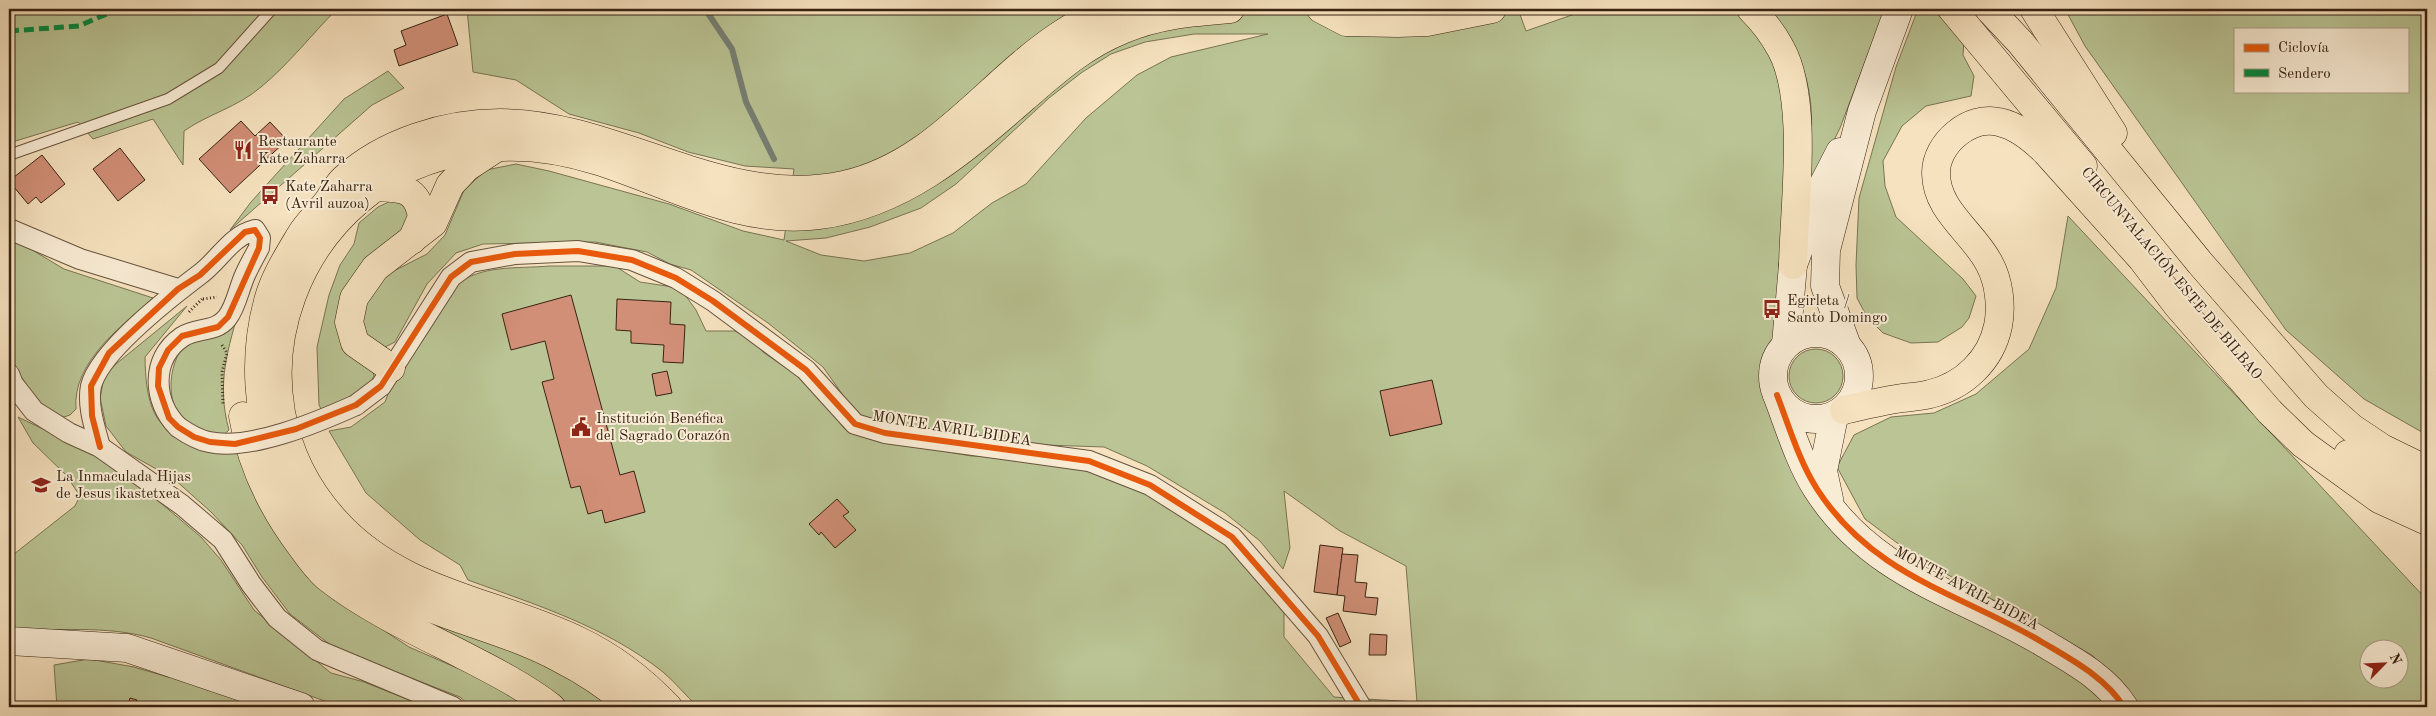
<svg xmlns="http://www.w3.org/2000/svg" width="2436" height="716" viewBox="0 0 2436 716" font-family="'Old Standard TT',serif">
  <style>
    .green { fill: #bac494; stroke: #797453; fill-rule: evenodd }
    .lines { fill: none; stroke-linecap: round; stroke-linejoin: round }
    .stream { stroke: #757f74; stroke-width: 6 }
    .building { fill: #d18f77; stroke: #382312 }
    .lane-casing { stroke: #68533d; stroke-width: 12 }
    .street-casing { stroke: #68533d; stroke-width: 22 }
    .secondary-casing { stroke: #382312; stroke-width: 29 }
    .primary-casing { stroke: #382312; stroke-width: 29 }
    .path { stroke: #382312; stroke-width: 3; stroke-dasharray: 1 2.5; stroke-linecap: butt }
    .lane { stroke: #f9ecd5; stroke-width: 10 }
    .street { stroke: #f9ecd5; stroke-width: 20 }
    .secondary { stroke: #f9ecd5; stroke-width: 28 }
    .primary { stroke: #f6e2bf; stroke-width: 28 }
    .street-bridge-casing { stroke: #68533d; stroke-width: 22; stroke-linecap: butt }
    .street-bridge { stroke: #f9ecd5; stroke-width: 20 }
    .quiet { stroke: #00873e; stroke-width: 5; stroke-dasharray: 10 5; stroke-linecap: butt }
    .cycleway-casing { stroke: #f9ecd5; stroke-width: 9 }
    .cycleway { stroke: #e8590c; stroke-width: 6 }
    .labels { text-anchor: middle; stroke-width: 4; stroke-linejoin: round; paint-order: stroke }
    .poi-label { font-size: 15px; fill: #382312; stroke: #f9ecd5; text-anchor: start }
    .street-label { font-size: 15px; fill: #382312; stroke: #f9ecd5 }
  </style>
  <rect width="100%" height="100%" fill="#f6e2bf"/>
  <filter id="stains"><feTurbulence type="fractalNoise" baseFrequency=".004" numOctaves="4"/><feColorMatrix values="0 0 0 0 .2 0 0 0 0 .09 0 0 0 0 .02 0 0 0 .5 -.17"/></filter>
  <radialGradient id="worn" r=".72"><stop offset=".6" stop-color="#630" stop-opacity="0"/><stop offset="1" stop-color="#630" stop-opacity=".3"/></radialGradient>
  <!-- green -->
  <g class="green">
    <path d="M9,9H337C312,34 289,64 261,87C238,107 208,114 184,131L183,165L153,119L93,139L78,122L9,143Z"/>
    <path d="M467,9H1518L1526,31L1589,9H1739L1770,41L1789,120L1778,335L1770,349L1765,370L1766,392L1807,490L2066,664L2115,707H1371L1366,699L1417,702L1406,566L1340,531L1284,491L1290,548L1283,569L1260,541L1225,513L1147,466L1104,447L1016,444L879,424L857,415L823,367L768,323L691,270L670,264L647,252L595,242L483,244L456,253L427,284L395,342L381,349L358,330L365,296L380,278L427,254L445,235L464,190L486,170L516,164L549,171L669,204L743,231L784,240L794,169L745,166L688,152L639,133L569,114L516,80L473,72ZM1194,34H1268L1171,57L1137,75L1086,118L1026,184L992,203L953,233L910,253L864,261L821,255L786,241L826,238L870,227L921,208L956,184L1049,98L1081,73L1111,54L1145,42Z"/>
    <path d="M1764,9H1885L1840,128L1805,199C1811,148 1821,92 1792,46C1784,33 1774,21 1764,9Z"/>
    <polygon points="1918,9 1932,9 1964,40 1963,55 1974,76 1971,96 1926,106 1902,126 1883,161 1885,186 1896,217 1963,279 1976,296 1969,318 1962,327 1938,342 1911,343 1883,333 1867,317 1857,298 1856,265 1859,198 1896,67"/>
    <path d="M2065,9H2427V435L2364,399L2286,330L2085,46ZM2235,29H2407V91H2235Z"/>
    <polygon points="388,71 404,88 372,105 230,230 251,202 344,99"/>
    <polygon points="395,199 408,206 413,220 354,279 374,376 365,392 322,411 319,405 317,347 329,295 340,265 354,244 359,223 378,207"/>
    <path d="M2068,216L2427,600V707H2143L2092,655L1916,557L1865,519L1837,467L1854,435L1891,417L1934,413L1976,394L2029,349L2056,288ZM2368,648H2398V678H2368Z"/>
    <path d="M9,239L24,245L64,269L153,298C122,326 72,362 76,409L70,415L64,417L51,413L36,399L16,369L9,347Z"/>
    <path d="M549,266H615L640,282L680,288L696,310L706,331H735L751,339L763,352L805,381L844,428L860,436L971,456L1008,457L1092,472L1128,485L1165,503L1239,548L1284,605V637L1334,697L1347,698L1353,707H698C686,696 675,682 663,672C605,626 536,605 468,580L460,565L420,540L366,493L329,431L351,427L385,402L393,381L412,356L455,286C481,264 517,269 549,266Z"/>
    <path d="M241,303C228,349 216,383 229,430L220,438C212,435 202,433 194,429C163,412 166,365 187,341C199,329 226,314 241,303Z"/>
    <path d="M187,306L145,357C146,440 174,436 243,451L321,589L409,647L505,689L539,707H471L460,697L336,649L290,614L262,577L242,545L211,512L174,479L126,452L106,426L100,398L104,377L116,364Z"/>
    <circle cx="1816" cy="376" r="27"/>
    <path d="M18,417L99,456L124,472L201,537L221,560L254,610L331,673L364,682L427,707H341L151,638C105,625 57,631 9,630V558L75,506L80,496L66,475L33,443Z"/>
    <polygon points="405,611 542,663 620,707 575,707 505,665"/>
    <polygon points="89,659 134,667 168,677 181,676 275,707 57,707 54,665"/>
  </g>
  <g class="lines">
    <!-- stream -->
    <polyline class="stream" points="705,9 732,49 746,102 774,159"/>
  </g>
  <!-- building -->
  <g class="building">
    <polygon points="447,14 458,45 399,66 394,50 406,45 401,31"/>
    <polygon points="241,121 255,136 270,122 287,140 230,193 199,159"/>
    <polygon points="120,148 145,180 118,201 93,169"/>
    <polygon points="42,155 65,184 41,203 36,197 28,204 9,181"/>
    <polygon points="571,295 620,475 634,471 645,512 605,523 602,510 588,514 580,486 571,488 542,382 554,379 545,341 511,350 502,314"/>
    <polygon points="617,299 671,302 670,324 685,325 683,363 663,362 664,345 631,343 631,331 616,330"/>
    <polygon points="667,371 672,393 656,396 652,374"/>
    <polygon points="1432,380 1442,424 1390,436 1380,391"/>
    <polygon points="837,499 849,512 843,516 856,530 835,548 821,532 819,535 809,524"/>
    <polygon points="1320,545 1343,548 1337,595 1314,592"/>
    <polygon points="1342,554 1358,555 1355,582 1367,583 1365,597 1378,598 1376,615 1343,611 1345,596 1337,595"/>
    <polygon points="1338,613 1351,642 1340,647 1326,618"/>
    <polygon points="1370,634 1387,635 1386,655 1369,655"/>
    <polygon points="130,698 137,700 135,707 127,707"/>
  </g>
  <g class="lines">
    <!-- lane casing -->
    <g class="lane-casing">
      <polyline id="lane" points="9,155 168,99 219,68 272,9"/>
    </g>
    <!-- street casing -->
    <g class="street-casing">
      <g id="street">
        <polyline points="9,229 80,259 178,289"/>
        <polyline points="9,374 13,384 34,411 69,433 100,447 182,505 223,540 251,584 277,618 317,650 453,707"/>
        <polyline points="356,405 381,386 451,277 471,262 515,254 578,251 632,260 676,278 713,301 806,370 855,424 885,433 1089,461 1150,485 1232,537 1318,636 1361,707"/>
        <path d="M100,447C95,428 87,406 91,386C100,351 170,297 199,275C219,261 230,236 255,230L260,238L259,248C254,257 249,266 245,275C239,288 236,307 227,318C215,333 197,327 182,337C150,359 153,402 178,427"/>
      </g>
    </g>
    <!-- secondary casing -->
    <g class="secondary-casing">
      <g id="secondary">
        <circle cx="1816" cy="376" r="43"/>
        <polyline points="1786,344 1793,265 1821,189 1840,152"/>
        <polyline points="1847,346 1825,286 1826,250 1862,111 1899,9"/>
        <path d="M1777,395C1789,426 1799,461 1817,489C1873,576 1959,593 2042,642C2072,660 2105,677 2124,707"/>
        <polyline points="1829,499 1823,471 1834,416"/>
        <polyline points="9,641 127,648 301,707"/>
      </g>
    </g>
    <!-- primary casing -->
    <g class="primary-casing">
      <g id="primary">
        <polyline points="1321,9 1346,22 1398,23 1427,22 1492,9"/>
        <path d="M1751,9C1763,21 1773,34 1781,49C1809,100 1794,206 1793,265"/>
        <polyline points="1952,9 2083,166"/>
        <polyline points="1989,9 2020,42 2200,263 2316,396 2352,428 2382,448 2427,470"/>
        <polyline points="2034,9 2113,133"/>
        <path d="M374,187C400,188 417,186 422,217L412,240"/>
        <polyline points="391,368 355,343 349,322 354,298 375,268 433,223 450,185 467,167 493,150"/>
        <path d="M1844,410C1861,406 1878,402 1896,399C1907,397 1919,397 1930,394C1964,386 1991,360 1998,326C2002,306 1999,281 1989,263C1973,232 1936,211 1936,173C1936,143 1970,115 1999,122C2018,126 2033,139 2046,152L2142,259L2177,305L2270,412L2303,444L2379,499L2427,521"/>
        <path d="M243,416C251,465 271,506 301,546C309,557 318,570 328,578C365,607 411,629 453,650C486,667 521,684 551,707"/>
        <polyline points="2348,454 2375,473 2427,498"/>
        <path d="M632,707C610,688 585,671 559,658C505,629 442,618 388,589C284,534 238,412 268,301C274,278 288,256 300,236C307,224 317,215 325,205C332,197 336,186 344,179C384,142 446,123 500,123C619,123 722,211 844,185C935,165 986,84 1060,35C1075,25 1092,16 1109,9"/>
        <path d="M668,707C642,680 613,657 579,641C497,601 401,594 336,522C214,390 295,175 472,150C514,143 557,148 598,161C671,184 741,226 820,215C903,204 963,151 1024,98C1054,72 1084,45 1122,30C1157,15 1192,12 1230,9"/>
      </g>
    </g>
    <!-- path -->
    <g class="path">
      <polyline points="203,299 217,297"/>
      <polyline points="189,312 202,299"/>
      <polyline points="222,345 227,353 222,372 223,404"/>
    </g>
    <!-- lane -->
    <use href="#lane" class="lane"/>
    <!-- street -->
    <use href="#street" class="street"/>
    <!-- secondary -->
    <use href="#secondary" class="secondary"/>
    <!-- primary -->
    <use href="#primary" class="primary"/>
    <!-- street-bridge casing -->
    <g class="street-bridge-casing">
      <path id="street-bridge" d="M178,427C188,434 198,440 209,442C250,451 318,422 356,405"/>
    </g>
    <!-- street-bridge -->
    <use href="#street-bridge" class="street-bridge"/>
    <!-- quiet -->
    <polyline class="quiet" points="9,31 79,26 118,9"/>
    <!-- cycleway casing -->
    <g class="cycleway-casing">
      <g id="cycleway">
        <path d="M1777,395C1789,426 1799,461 1817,489C1873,576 1959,593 2042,642C2072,660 2105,677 2124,707"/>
        <polyline points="100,447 92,416 91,386 109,353 178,289 200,275 245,232 255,230 260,238 259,248 228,317 218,327 182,336 168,350 159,368 158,386 169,418 178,427 194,437 210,442 235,444 296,429 356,405 381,386 451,277 471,262 515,254 578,251 632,260 676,278 713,301 806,370 855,424 885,433 1089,461 1150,485 1232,537 1318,636 1361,707"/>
      </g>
    </g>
    <!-- cycleway -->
    <use href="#cycleway" class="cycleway"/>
  </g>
  <!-- icons -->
  <defs>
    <g id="restaurant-bare" transform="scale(1.5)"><path d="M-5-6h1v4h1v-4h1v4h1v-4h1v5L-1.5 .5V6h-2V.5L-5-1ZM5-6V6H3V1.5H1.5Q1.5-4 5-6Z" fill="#8f2418" stroke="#f9ecd5" stroke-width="2.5" paint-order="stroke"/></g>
    <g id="bus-bare" transform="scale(1.5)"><path d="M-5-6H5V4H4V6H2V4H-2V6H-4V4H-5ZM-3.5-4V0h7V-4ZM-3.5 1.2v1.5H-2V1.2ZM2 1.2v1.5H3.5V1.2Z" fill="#8f2418" stroke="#f9ecd5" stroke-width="2.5" paint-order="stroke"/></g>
    <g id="civic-bare" transform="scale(1.5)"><path d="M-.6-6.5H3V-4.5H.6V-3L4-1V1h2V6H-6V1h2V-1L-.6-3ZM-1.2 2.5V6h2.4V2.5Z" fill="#8f2418" stroke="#f9ecd5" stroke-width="2.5" paint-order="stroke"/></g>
    <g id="school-bare" transform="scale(1.5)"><path d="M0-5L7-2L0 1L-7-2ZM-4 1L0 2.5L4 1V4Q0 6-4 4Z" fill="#8f2418" stroke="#f9ecd5" stroke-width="2.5" paint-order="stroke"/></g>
  </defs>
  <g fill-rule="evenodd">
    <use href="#restaurant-bare" x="243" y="150"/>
    <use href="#bus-bare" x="270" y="195"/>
    <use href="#bus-bare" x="1772" y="309"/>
    <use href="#civic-bare" x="581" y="427"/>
    <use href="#school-bare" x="41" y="485"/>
  </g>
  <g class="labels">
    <!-- poi labels -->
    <g class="poi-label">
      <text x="258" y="146">Restaurante<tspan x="258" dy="17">Kate Zaharra</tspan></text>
      <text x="285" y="191">Kate Zaharra<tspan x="285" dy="17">(Avril auzoa)</tspan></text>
      <text x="1787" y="305">Egirleta /<tspan x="1787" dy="17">Santo Domingo</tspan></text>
      <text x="596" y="423">Institución Benéfica<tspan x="596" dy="17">del Sagrado Corazón</tspan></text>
      <text x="56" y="481">La Inmaculada Hijas<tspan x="56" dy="17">de Jesus ikastetxea</tspan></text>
    </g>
    <!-- street labels -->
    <g class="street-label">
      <text transform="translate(2172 273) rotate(50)" y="5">CIRCUNVALACIÓN ESTE DE BILBAO</text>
      <text transform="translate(952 428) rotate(9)" y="5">MONTE AVRIL BIDEA</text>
      <text transform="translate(1967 588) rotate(28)" y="5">MONTE AVRIL BIDEA</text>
    </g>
  </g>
  <!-- margin -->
  <rect width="2436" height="716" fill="none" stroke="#f6e2bf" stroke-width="30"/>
  <rect x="10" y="10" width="2416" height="696" fill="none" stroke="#382312" stroke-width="2.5"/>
  <rect x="15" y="15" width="2406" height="686" fill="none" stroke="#382312"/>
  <!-- legend -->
  <rect x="2234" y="28" width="175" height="65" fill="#f9ecd5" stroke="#ac9c87"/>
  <rect x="2244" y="44" width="25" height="8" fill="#e8590c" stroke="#ac9c87"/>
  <text x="2278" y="52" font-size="15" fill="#382312">Ciclovía</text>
  <rect x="2244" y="69" width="25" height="8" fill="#00873e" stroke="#ac9c87"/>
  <text x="2278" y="78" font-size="15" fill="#382312">Sendero</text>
  <!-- north arrow -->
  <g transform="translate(2384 664) rotate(66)"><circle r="24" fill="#f9ecd5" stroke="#ac9c87"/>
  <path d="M0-4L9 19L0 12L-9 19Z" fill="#8f2418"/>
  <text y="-8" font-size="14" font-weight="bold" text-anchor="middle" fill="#382312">N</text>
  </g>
  <rect width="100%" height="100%" filter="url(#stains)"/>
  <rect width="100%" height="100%" fill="url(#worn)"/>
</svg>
